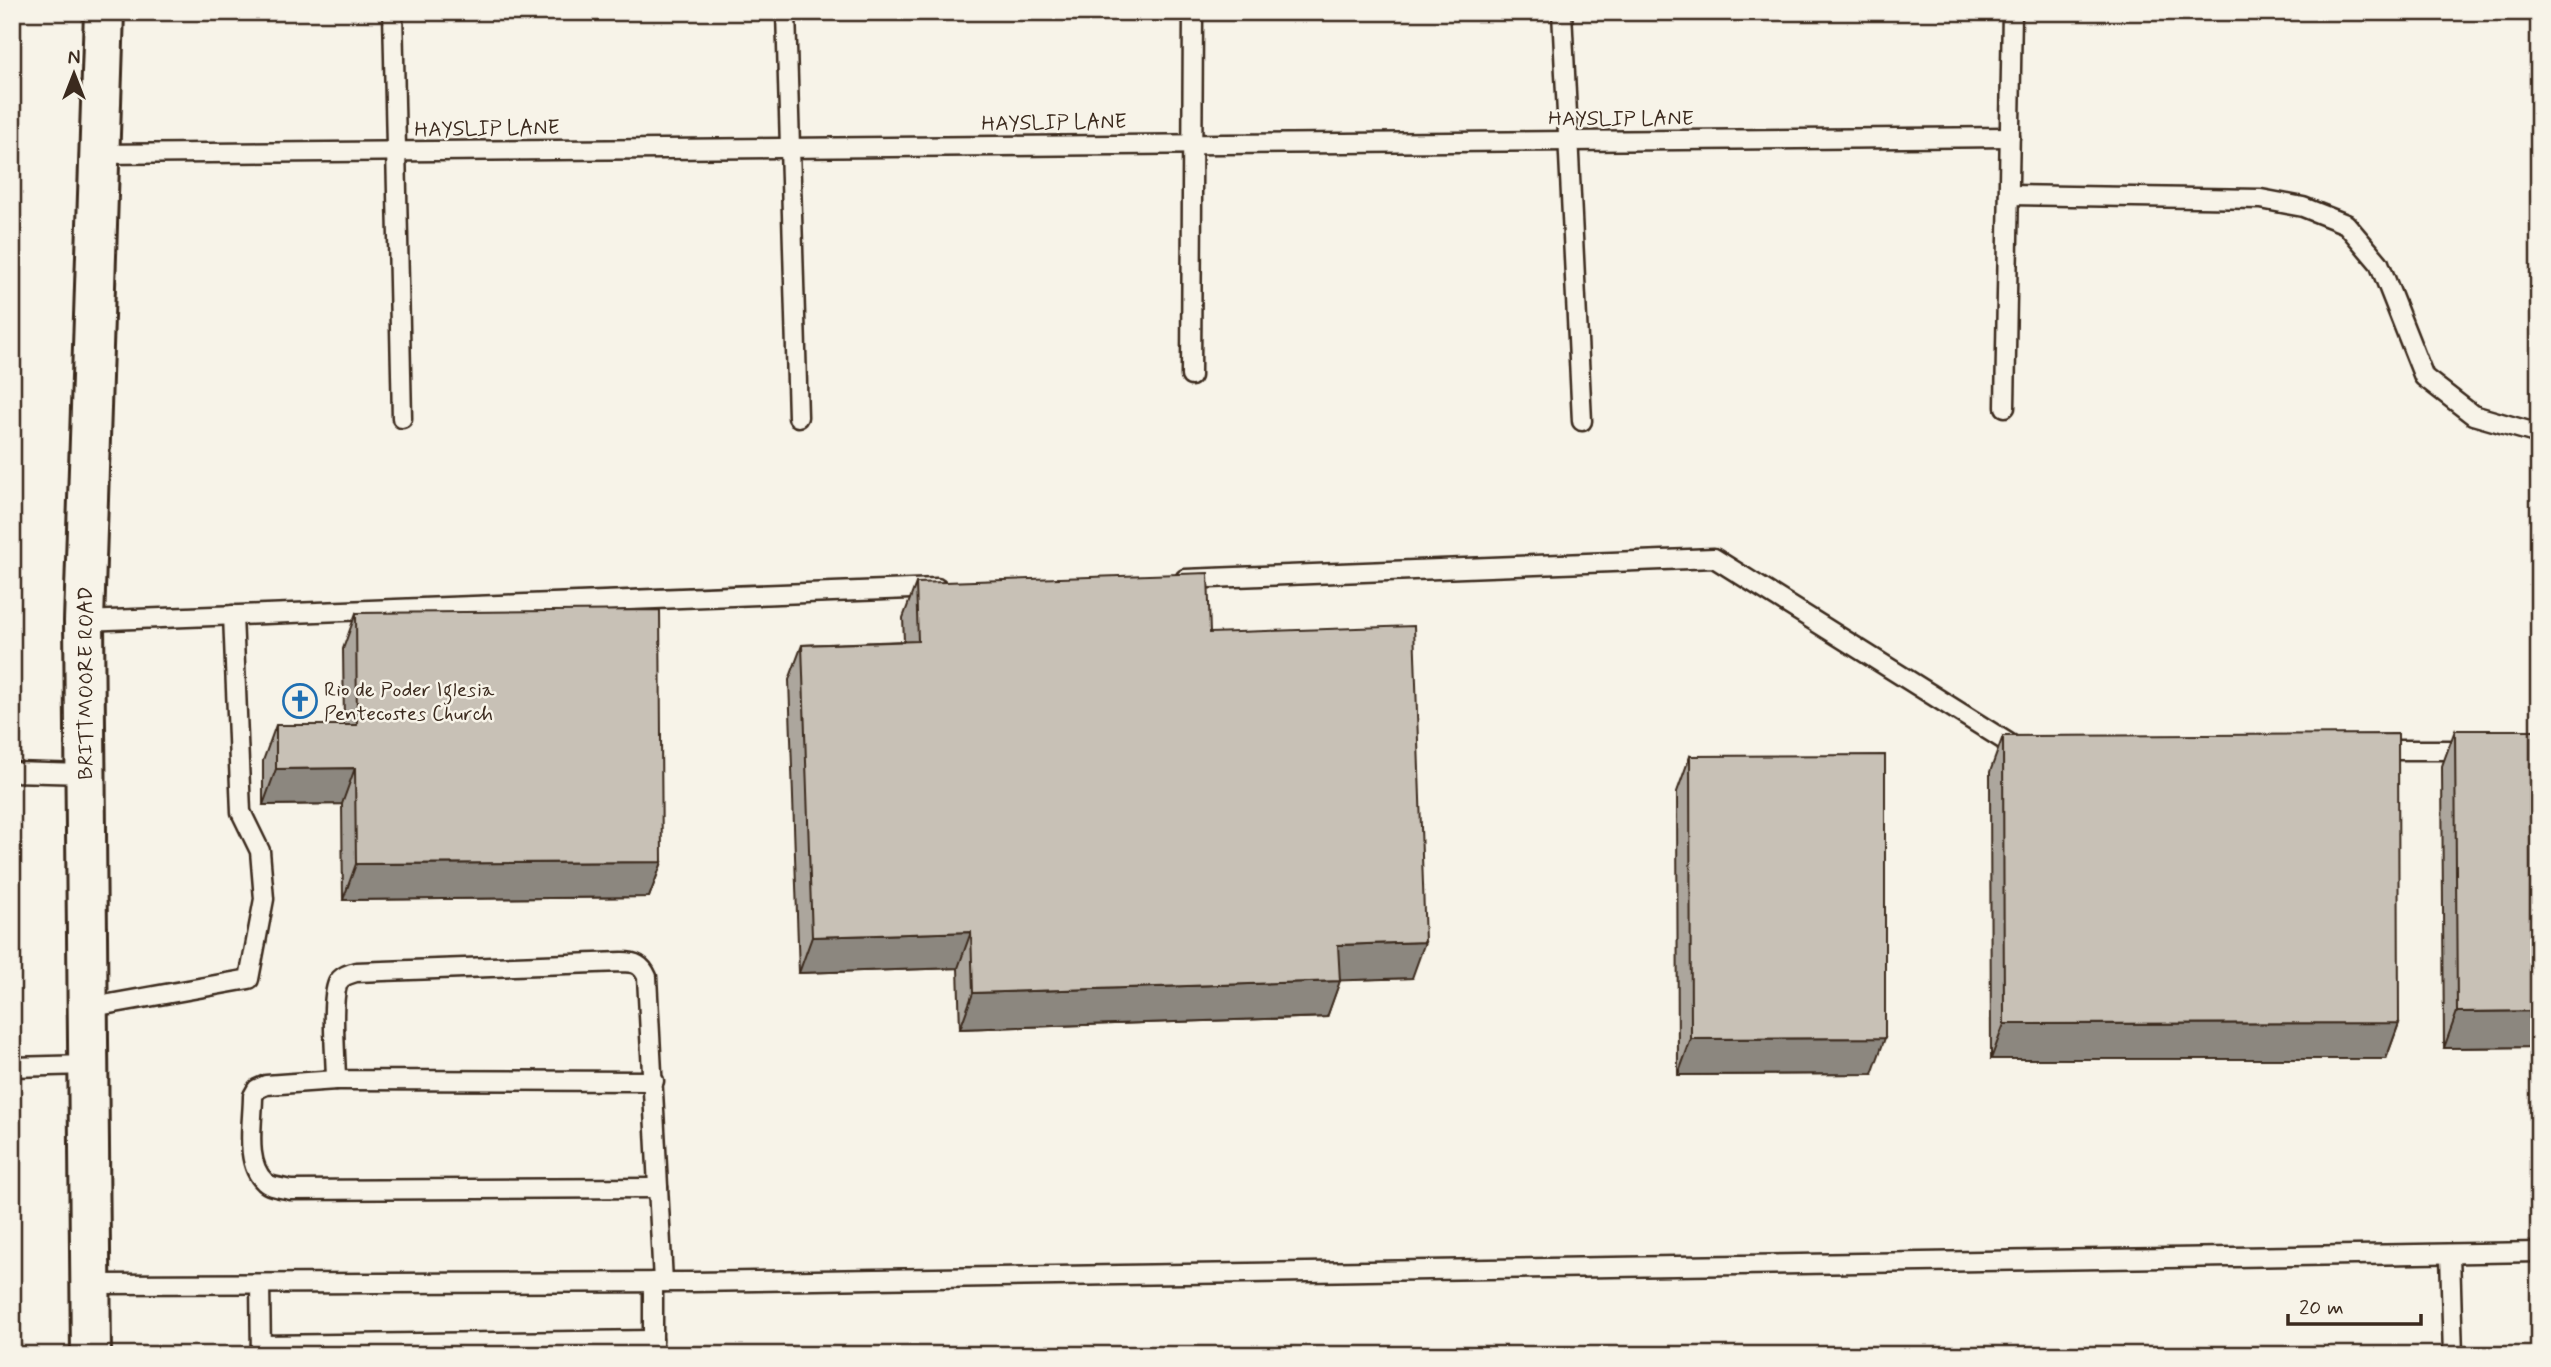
<svg xmlns="http://www.w3.org/2000/svg" width="2551" height="1367" viewBox="0 0 2551 1367" font-family="Mynerve,sans-serif">
  <style>
    .lines { fill: none; stroke-linecap: round; stroke-linejoin: round }
    .lane-casing { stroke: #3b2a1e; stroke-width: 23 }
    .secondary-casing { stroke: #3b2a1e; stroke-width: 44 }
    .lane { stroke: #f7f3e8; stroke-width: 18 }
    .secondary { stroke: #f7f3e8; stroke-width: 38 }
    .wall { fill: #aca69d; stroke: #3b2a1e; stroke-width: 2 }
    .shaded-wall { fill: #8c877f; stroke: #3b2a1e; stroke-width: 2 }
    .building { fill: #c8c1b6; stroke: #3b2a1e; stroke-width: 2 }
    .labels { text-anchor: middle; stroke-width: 5; stroke-linejoin: round; paint-order: stroke }
    .street-label { font-size: 21px; fill: #3b2a1e; stroke: #f7f3e8 }
    .poi-label { font-size: 21px; fill: #3b2a1e; stroke: #f7f3e8; text-anchor: start }
  </style>
  <rect width="100%" height="100%" fill="#f7f3e8"/>
  <filter id="ink" filterUnits="userSpaceOnUse"><feTurbulence type="fractalNoise" baseFrequency=".0143" numOctaves="2"/><feDisplacementMap in="SourceGraphic" scale="14" xChannelSelector="R" yChannelSelector="G"/><feConvolveMatrix kernelMatrix="1 2 1 2 8 2 1 2 1" color-interpolation-filters="sRGB"/></filter>
  <g filter="url(#ink)">
    <g class="lines">
      <!-- lane casing -->
      <g class="lane-casing">
        <g id="lane">
          <polyline points="393,12 402,418"/>
          <polyline points="786,12 798,417"/>
          <polyline points="1562,12 1582,421"/>
          <polyline points="98,154 2010,137"/>
          <polyline points="2009,195 2261,199 2303,207 2346,224 2379,263 2424,377 2473,415 2539,434"/>
          <polyline points="1191,376 1193,12"/>
          <polyline points="2005,407 2012,12"/>
          <polyline points="1185,579 1714,558 2015,747 2023,747"/>
          <polyline points="84,621 937,588"/>
          <polyline points="2377,750 2471,750"/>
          <polyline points="12,772 85,774"/>
          <polyline points="87,1008 249,979 264,899 260,851 241,812 233,615"/>
          <polyline points="12,1067 88,1065"/>
          <path d="M336,1080L266,1085L257,1089L253,1096C253,1122 244,1163 265,1182C270,1187 283,1188 291,1190L658,1188"/>
          <path d="M654,1081L336,1080C336,1059 330,1001 338,983C341,976 349,974 356,972L622,962C635,962 642,965 647,977L663,1282"/>
          <polyline points="2450,1254 2453,1355"/>
          <polyline points="653,1282 653,1355"/>
          <polyline points="90,1284 692,1282 2539,1252"/>
          <polyline points="260,1284 261,1354"/>
          <polyline points="261,1345 653,1340"/>
        </g>
      </g>
      <!-- secondary casing -->
      <g class="secondary-casing">
        <polyline id="secondary" points="91,1355 84,621 104,12"/>
      </g>
      <!-- lane -->
      <use href="#lane" class="lane"/>
      <!-- secondary -->
      <use href="#secondary" class="secondary"/>
    </g>
    <!-- wall -->
    <g class="wall">
      <polygon points="916,583 1210,633 1412,978 1340,980 1327,1017 960,1029 958,968 799,973 789,680 802,645 904,641 903,618"/>
      <polygon points="356,613 662,862 649,897 343,900 342,804 263,805 263,761 276,725 344,725 343,649"/>
      <polygon points="2455,730 2539,1047 2444,1048 2442,766"/>
      <polygon points="2003,736 2399,1023 2386,1059 1991,1059 1990,772"/>
      <polygon points="1690,756 1872,1074 1678,1075 1677,792"/>
    </g>
    <!-- shaded-wall -->
    <g class="shaded-wall">
      <polygon points="355,768 342,804 263,805 276,769"/>
      <polygon points="662,862 649,897 343,900 356,864"/>
      <polygon points="971,932 958,968 799,973 812,937"/>
      <polygon points="1425,942 1412,978 1325,981 1338,945"/>
      <polygon points="1340,981 1327,1017 960,1029 973,993"/>
      <polygon points="2539,1011 2539,1047 2444,1048 2457,1012"/>
      <polygon points="2399,1023 2386,1059 1991,1059 2004,1024"/>
      <polygon points="1885,1038 1872,1074 1678,1075 1691,1039"/>
    </g>
    <!-- building -->
    <g class="building">
      <polygon points="1208,573 1210,633 1414,626 1425,942 1338,945 1340,981 973,993 971,932 812,937 802,645 918,641 916,583"/>
      <polygon points="660,610 662,862 356,864 355,768 276,769 276,725 357,725 356,613"/>
      <polygon points="2455,730 2539,730 2539,1011 2457,1012"/>
      <polygon points="2398,734 2399,1023 2004,1024 2003,736"/>
      <polygon points="1885,755 1885,1038 1691,1039 1690,756"/>
    </g>
  </g>
  <!-- icons -->
  <defs>
    <g id="church-ring" transform="scale(1.75)"><circle r="9.5" fill="#f7f3e8" stroke="#1f6fb2" stroke-width="1.5"/><path d="M-1.2-6h2.4v3.5h3.3v2.4h-3.3V6h-2.4V-.1h-3.3v-2.4h3.3Z" fill="#1f6fb2"/></g>
  </defs>
  <g fill-rule="evenodd">
    <use href="#church-ring" x="300" y="701"/>
  </g>
  <g class="labels">
    <!-- street labels -->
    <g class="street-label">
      <text x="1621" y="125">HAYSLIP LANE</text>
      <text transform="translate(1054 122) rotate(-1)" y="7">HAYSLIP LANE</text>
      <text transform="translate(487 128) rotate(-1)" y="7">HAYSLIP LANE</text>
      <text transform="translate(85 683) rotate(-90)" y="7">BRITTMOORE ROAD</text>
    </g>
    <!-- poi labels -->
    <g class="poi-label">
      <text x="324" y="696">Rio de Poder Iglesia<tspan x="324" dy="24">Pentecostes Church</tspan></text>
    </g>
  </g>
  <!-- margin -->
  <rect width="2551" height="1367" fill="none" stroke="#f7f3e8" stroke-width="42"/>
  <rect x="21" y="21" width="2509" height="1325" fill="none" stroke="#3b2a1e" stroke-width="2.5" filter="url(#ink)"/>
  <!-- north arrow -->
  <g transform="translate(74 74)" stroke="#f7f3e8" stroke-width="5" paint-order="stroke">
  <path d="M0-5L12 26L0 18L-12 26Z" fill="#3b2a1e"/>
  <text y="-10" font-size="19" font-weight="bold" text-anchor="middle" fill="#3b2a1e">N</text>
  </g>
  <!-- scale -->
  <path d="M2288 1314v10h133v-10" fill="none" stroke="#3b2a1e" stroke-width="3.5"/>
  <text x="2299" y="1314" font-size="21" fill="#3b2a1e" stroke="#f7f3e8" stroke-width="5" paint-order="stroke">20 m</text>
</svg>
